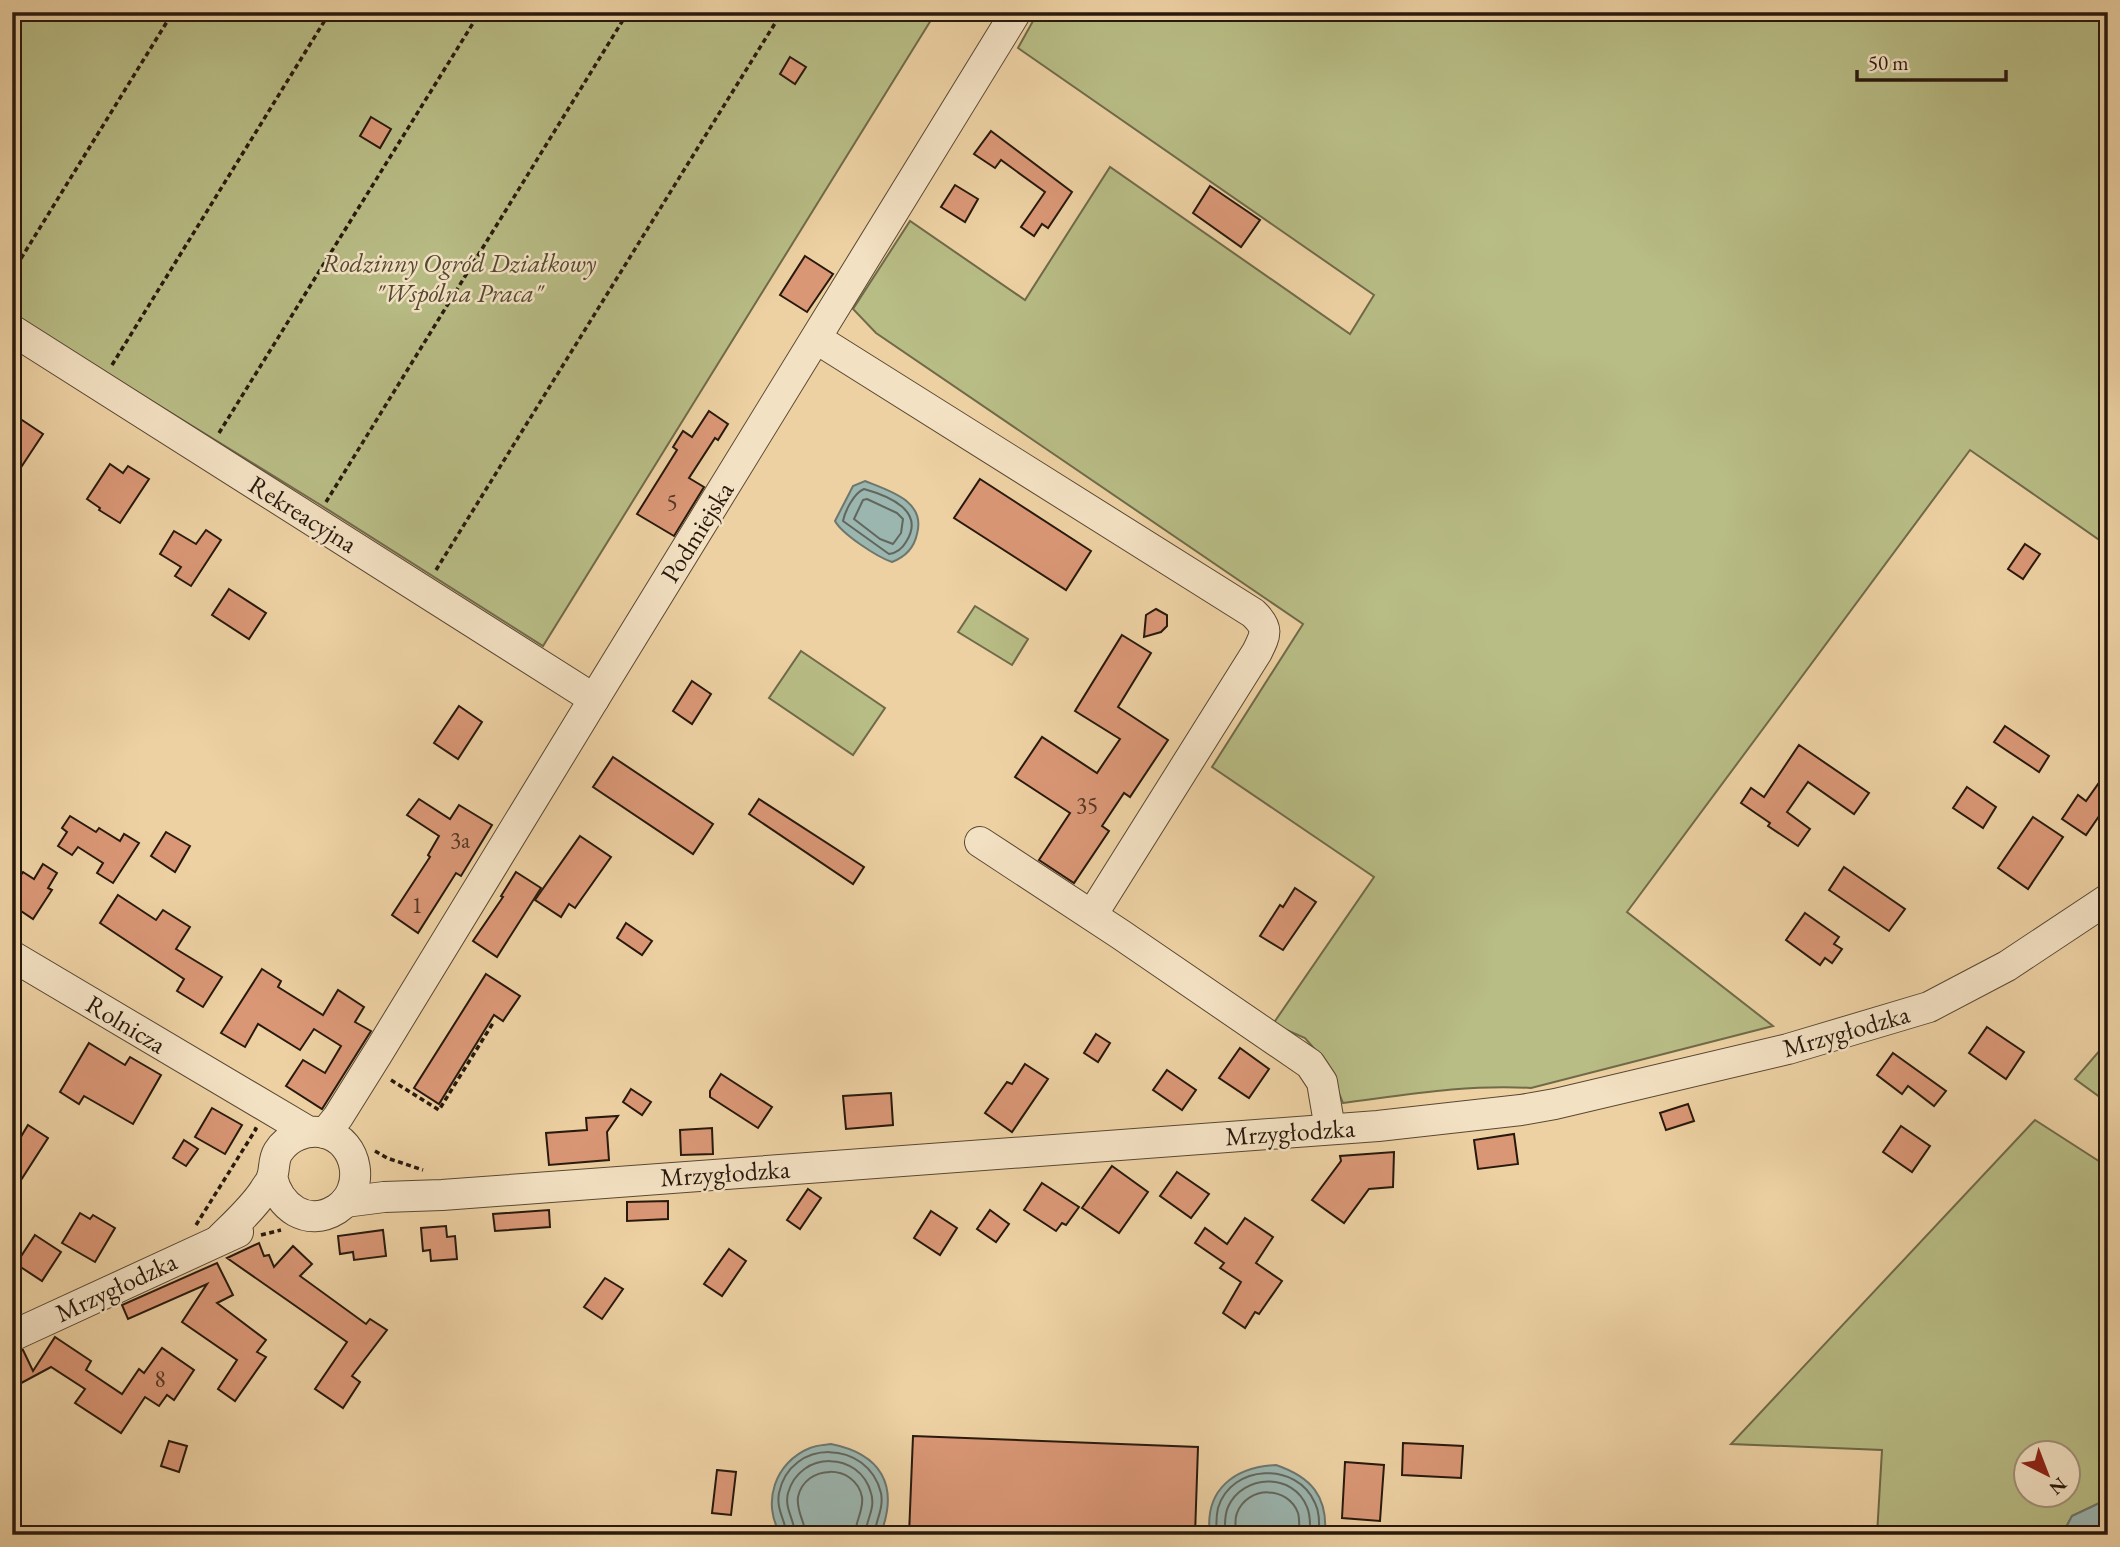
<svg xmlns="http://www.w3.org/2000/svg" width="2120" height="1547" viewBox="0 0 2120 1547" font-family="'EB Garamond',serif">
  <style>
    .green { fill: #b8bc85; stroke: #706a49; stroke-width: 2; fill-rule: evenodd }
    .water { fill: #9bb5af; stroke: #6d776e; stroke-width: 2 }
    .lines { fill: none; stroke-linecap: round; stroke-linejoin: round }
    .shore { stroke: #62675e; stroke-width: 2 }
    .building { fill: #da9776; stroke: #28190d; stroke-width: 2 }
    .minor-casing { stroke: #594732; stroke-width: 32 }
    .path { stroke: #28190d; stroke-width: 3.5; stroke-dasharray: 5 3.5; stroke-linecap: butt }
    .minor { stroke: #f3e1c3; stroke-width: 30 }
    .labels { text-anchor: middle; stroke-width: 5; stroke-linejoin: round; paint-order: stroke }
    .number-label { font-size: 23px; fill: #543827 }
    .park-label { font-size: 26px; font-style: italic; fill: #534a31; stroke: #f3e1c3 }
    .street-label { font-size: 26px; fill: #28190d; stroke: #f3e1c3 }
  </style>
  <rect width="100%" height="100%" fill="#edd1a3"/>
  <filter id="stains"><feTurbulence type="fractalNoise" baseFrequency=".00286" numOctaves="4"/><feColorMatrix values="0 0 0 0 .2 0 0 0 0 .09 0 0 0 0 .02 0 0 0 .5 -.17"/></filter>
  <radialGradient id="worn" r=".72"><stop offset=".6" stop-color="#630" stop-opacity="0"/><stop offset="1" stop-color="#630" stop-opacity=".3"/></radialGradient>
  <!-- green -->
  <g class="green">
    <polygon points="12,12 936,12 543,646 319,504 12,315"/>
    <path d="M1038,12H2108V546L1970,450L1627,912L1773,1026L1531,1088C1468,1084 1405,1095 1343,1103L1327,1063L1305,1038L1273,1024L1374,877L1212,767L1303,624L876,333L853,309L910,221L1025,300L1110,167L1350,334L1374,295L1018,48Z"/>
    <polygon points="975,606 1028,639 1012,665 958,632"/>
    <polygon points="801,651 885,708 853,755 769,698"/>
    <polygon points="2108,1041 2108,1103 2075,1079"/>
    <path d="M2035,1120L2108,1167V1499L2072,1516L2062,1535H1877L1882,1450L1731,1444ZM2025,1452H2068V1494H2025Z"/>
  </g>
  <!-- water -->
  <g class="water">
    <path d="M865,481C890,491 926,501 917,534C914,548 905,557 892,562C877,557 842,534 835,521L853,486Z"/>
    <path d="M831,1444C881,1454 899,1485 881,1533L879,1535H781C761,1503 775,1462 810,1448C816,1445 824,1445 831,1444Z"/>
    <path d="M1276,1465C1311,1477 1328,1496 1325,1535H1210C1204,1490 1234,1467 1276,1465Z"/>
    <polygon points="2108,1499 2108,1535 2062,1535 2072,1516"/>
  </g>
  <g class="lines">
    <!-- shore -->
    <g class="shore">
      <path d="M864,489C889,496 926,511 906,542C902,549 897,553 889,554L843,521C845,511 854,493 864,489Z"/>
      <polygon points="867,499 897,513 903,519 901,533 893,544 880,539 854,519 863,500"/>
      <path d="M787,1535C785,1520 776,1509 779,1493C790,1438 868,1439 881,1493C884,1508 876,1520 874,1535"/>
      <path d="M795,1535C795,1520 784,1509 788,1493C800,1450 860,1451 871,1493C876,1508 866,1520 865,1535"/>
      <path d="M806,1535C805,1522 796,1511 798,1497C805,1464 855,1463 862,1497C864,1510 855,1522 855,1535"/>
      <path d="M1217,1535C1216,1525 1216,1517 1218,1508C1231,1464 1297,1461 1315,1503C1320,1513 1319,1524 1319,1535"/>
      <path d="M1225,1535C1225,1525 1224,1516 1228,1507C1243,1474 1293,1472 1307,1507C1311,1516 1310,1525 1310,1535"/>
      <path d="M1236,1535C1236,1527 1234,1520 1237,1513C1248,1485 1288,1486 1298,1513C1300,1520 1299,1527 1299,1535"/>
    </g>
  </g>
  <!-- building -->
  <g class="building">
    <polygon points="790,57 806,67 795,84 780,74"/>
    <polygon points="371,117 391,129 380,148 360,136"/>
    <polygon points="991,131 1072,192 1048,228 1042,224 1034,236 1021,227 1045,192 1001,160 995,168 974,154"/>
    <polygon points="955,185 978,199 965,222 941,207"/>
    <polygon points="1210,186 1260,220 1241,247 1193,213"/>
    <polygon points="805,256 833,274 807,312 780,295"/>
    <polygon points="709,411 728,424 718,440 715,438 689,478 704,487 674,536 637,514 677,450 673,447 683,431 692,437"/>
    <polygon points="22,420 43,434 12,481 12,434"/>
    <polygon points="110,464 123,473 128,466 149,479 120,523 99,510 100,508 87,499"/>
    <polygon points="980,479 1091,551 1066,590 954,518"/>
    <polygon points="206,530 221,540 191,586 175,576 181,567 160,554 174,531 196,544"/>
    <polygon points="2025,544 2040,554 2023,579 2008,569"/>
    <polygon points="229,589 266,613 249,639 212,615"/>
    <polygon points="1156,609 1167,615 1167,626 1161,632 1144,637 1146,615"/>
    <polygon points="1122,635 1151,653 1118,707 1168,740 1130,797 1124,793 1102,826 1109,831 1074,883 1039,860 1070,813 1015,777 1042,737 1097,773 1120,739 1075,711"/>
    <polygon points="692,681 711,694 692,724 673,711"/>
    <polygon points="459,706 482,722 458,759 434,743"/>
    <polygon points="2005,726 2049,756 2039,772 1994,742"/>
    <polygon points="1799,745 1869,793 1854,814 1808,782 1787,812 1810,829 1798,846 1768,826 1770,823 1741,803 1751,788 1764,797"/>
    <polygon points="613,757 713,824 693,854 593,787"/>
    <polygon points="2108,770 2108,803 2086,835 2062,819 2078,795 2086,801"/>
    <polygon points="1967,787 1996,807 1983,828 1953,808"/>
    <polygon points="419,799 450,819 459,805 492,825 461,876 456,873 418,933 392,915 430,857 428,855 439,836 407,815"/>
    <polygon points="759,799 864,867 853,884 749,814"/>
    <polygon points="70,816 96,832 99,828 120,841 124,834 139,843 113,883 97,873 103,863 78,847 72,855 58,846 67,832 62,828"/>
    <polygon points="2033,817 2063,837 2028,889 1998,868"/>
    <polygon points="166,832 190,846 175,872 151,856"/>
    <polygon points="580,836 611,857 575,908 569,904 561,917 535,900"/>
    <polygon points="43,864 57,873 48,888 52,890 33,919 12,905 12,888 23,872 34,879"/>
    <polygon points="1844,867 1905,909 1889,931 1829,890"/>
    <polygon points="516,872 541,888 497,957 473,941 503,897 501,896"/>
    <polygon points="1295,888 1316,902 1283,950 1260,936 1280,905 1283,907"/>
    <polygon points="118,895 156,920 163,910 190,927 176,949 222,977 203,1007 177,991 184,979 100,923"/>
    <polygon points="1805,913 1839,937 1834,944 1842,949 1832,963 1825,958 1820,965 1786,940"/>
    <polygon points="626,923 652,941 642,955 617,938"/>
    <polygon points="262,969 281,981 278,987 323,1015 338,990 364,1007 355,1022 371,1031 322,1109 286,1086 303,1060 325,1073 341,1046 314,1029 300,1050 258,1024 245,1047 221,1033"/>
    <polygon points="486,974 520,996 503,1021 494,1015 439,1104 414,1088"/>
    <polygon points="1987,1027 2024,1052 2006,1079 1969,1053"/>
    <polygon points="1096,1034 1110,1043 1098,1062 1084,1053"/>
    <polygon points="89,1043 125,1065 130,1057 161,1075 133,1124 84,1096 79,1104 60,1092"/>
    <polygon points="1240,1048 1269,1069 1249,1098 1219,1078"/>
    <polygon points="1893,1053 1946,1091 1934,1106 1908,1086 1902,1094 1877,1075"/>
    <polygon points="1025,1064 1048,1079 1012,1132 985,1113 1007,1082 1012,1084"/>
    <polygon points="1167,1070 1196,1090 1182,1110 1153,1090"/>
    <polygon points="721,1074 772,1107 758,1128 710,1097 710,1091"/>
    <polygon points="631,1089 651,1102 642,1115 623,1102"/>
    <polygon points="891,1093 893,1125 846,1129 843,1096"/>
    <polygon points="1688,1104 1694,1121 1666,1130 1660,1113"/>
    <polygon points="212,1108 242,1125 225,1154 195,1137"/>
    <polygon points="618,1116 607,1132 609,1160 549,1165 546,1133 587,1130 586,1118"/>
    <polygon points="28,1125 48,1138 12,1194 12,1135 19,1140"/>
    <polygon points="1901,1126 1930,1146 1912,1172 1883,1152"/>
    <polygon points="712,1128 713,1154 681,1155 680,1130"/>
    <polygon points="1514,1134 1518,1164 1478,1169 1474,1140"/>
    <polygon points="184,1140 198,1149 186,1166 173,1158"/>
    <polygon points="1394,1152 1393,1187 1369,1189 1344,1223 1312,1200 1341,1161 1340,1156"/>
    <polygon points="1112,1166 1148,1192 1119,1233 1082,1208"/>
    <polygon points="1177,1172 1209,1194 1191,1218 1160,1196"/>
    <polygon points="1042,1183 1079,1207 1066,1225 1062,1223 1056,1231 1024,1210"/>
    <polygon points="808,1189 821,1198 800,1229 787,1220"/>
    <polygon points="668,1201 668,1219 627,1221 627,1202"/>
    <polygon points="549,1210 550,1227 495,1231 493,1214"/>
    <polygon points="990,1210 1009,1224 996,1242 977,1229"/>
    <polygon points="931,1211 957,1228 940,1255 914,1238"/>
    <polygon points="80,1213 90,1219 93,1215 115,1228 95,1262 62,1243"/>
    <polygon points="1245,1218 1273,1237 1256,1263 1282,1281 1259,1314 1255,1312 1245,1328 1223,1313 1241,1282 1220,1268 1224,1263 1195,1243 1205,1228 1227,1244"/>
    <polygon points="446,1226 447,1237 455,1236 457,1259 431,1261 430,1250 423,1251 421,1228"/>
    <polygon points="383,1230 386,1256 354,1260 353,1252 340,1254 338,1236"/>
    <polygon points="35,1235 61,1252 42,1281 16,1264"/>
    <polygon points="259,1243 264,1256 269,1255 274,1267 293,1246 312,1264 300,1276 366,1324 370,1319 387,1330 352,1376 360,1382 343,1408 315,1389 347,1342 227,1258"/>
    <polygon points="729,1249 746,1261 722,1296 704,1284"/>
    <polygon points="217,1263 233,1295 217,1303 266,1340 257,1352 266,1357 235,1401 218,1389 237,1360 182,1322 207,1284 128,1319 122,1305"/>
    <polygon points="605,1278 623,1289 602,1319 584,1307"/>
    <polygon points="55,1337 91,1361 86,1370 122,1394 139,1369 144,1373 162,1348 194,1370 174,1400 167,1395 159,1406 145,1397 121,1433 75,1403 85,1389 51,1367 12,1388 12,1353 23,1350 33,1371"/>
    <polygon points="913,1436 1198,1447 1195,1535 909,1535"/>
    <polygon points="169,1441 187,1446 179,1472 161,1466"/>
    <polygon points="1403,1443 1463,1446 1461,1478 1402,1475"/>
    <polygon points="1345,1462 1384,1465 1380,1521 1342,1518"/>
    <polygon points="717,1470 736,1472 731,1515 712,1513"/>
  </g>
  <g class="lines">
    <!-- minor casing -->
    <g class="minor-casing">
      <g id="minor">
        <polyline points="12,330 594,699"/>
        <path d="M817,339L1253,613C1269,628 1266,634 1257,652L1092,915"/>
        <polyline points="980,842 1120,934 1310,1064 1322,1082 1330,1129"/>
        <polyline points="12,956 309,1132"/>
        <polyline points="325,1133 338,1117 378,1053 594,699 1016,12"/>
        <polyline points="345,1202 384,1197 442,1195 1378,1126 1521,1110 1555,1104 1788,1049 1929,1007 2007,966 2108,899"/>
        <path d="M220,1239C235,1224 252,1209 264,1191C266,1187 271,1182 272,1177C275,1169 273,1160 278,1152C288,1136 307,1129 325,1133C359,1142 366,1190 337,1209C307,1228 279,1207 272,1177"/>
        <polyline points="12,1336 238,1232"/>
      </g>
    </g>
    <!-- path -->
    <g class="path">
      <polyline points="12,26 21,12"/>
      <polyline points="12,273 173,12"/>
      <polyline points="112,365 330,12"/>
      <polyline points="219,433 480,12"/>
      <polyline points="326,502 628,12"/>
      <polyline points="436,570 782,12"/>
      <polyline points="391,1080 439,1110 493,1023"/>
      <polyline points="375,1151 387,1158 423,1170"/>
      <polyline points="196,1225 256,1129 254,1128"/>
      <polyline points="261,1235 281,1230"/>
    </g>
    <!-- minor -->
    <use href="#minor" class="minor"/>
  </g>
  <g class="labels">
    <!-- number labels -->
    <g class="number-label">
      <text x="672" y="510">5</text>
      <text x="1087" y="813">35</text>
      <text x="460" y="848">3a</text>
      <text x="417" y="913">1</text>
      <text x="160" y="1387">8</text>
    </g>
    <!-- park labels -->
    <g class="park-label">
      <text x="459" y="272">Rodzinny Ogród Działkowy<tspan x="459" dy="30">"Wspólna Praca"</tspan></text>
    </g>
    <!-- street labels -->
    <g class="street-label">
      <text transform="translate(303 514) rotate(32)" y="9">Rekreacyjna</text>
      <text transform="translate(697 532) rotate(-58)" y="9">Podmiejska</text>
      <text transform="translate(126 1024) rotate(31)" y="9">Rolnicza</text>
      <text transform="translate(1846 1031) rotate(-16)" y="9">Mrzygłodzka</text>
      <text transform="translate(1290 1132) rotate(-4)" y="9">Mrzygłodzka</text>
      <text transform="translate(725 1173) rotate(-4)" y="9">Mrzygłodzka</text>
      <text transform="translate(116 1287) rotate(-25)" y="9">Mrzygłodzka</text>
    </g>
  </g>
  <!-- margin -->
  <rect width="2120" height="1547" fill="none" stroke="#edd1a3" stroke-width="42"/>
  <rect x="14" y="14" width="2092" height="1519" fill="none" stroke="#28190d" stroke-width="3.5"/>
  <rect x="21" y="21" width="2078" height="1505" fill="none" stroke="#28190d" stroke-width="2"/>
  <!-- north arrow -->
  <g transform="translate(2047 1474) rotate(138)"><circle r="33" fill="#f3e1c3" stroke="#a2917a" stroke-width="2"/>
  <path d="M0-5L12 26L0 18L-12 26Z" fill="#8f2418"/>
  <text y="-10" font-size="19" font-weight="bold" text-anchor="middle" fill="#28190d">N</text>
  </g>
  <!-- scale -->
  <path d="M1857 70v10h149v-10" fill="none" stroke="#28190d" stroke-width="3.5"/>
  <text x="1868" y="70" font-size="21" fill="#28190d" stroke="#f3e1c3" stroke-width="5" paint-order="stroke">50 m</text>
  <rect width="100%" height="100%" filter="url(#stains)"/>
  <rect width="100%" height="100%" fill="url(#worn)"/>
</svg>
